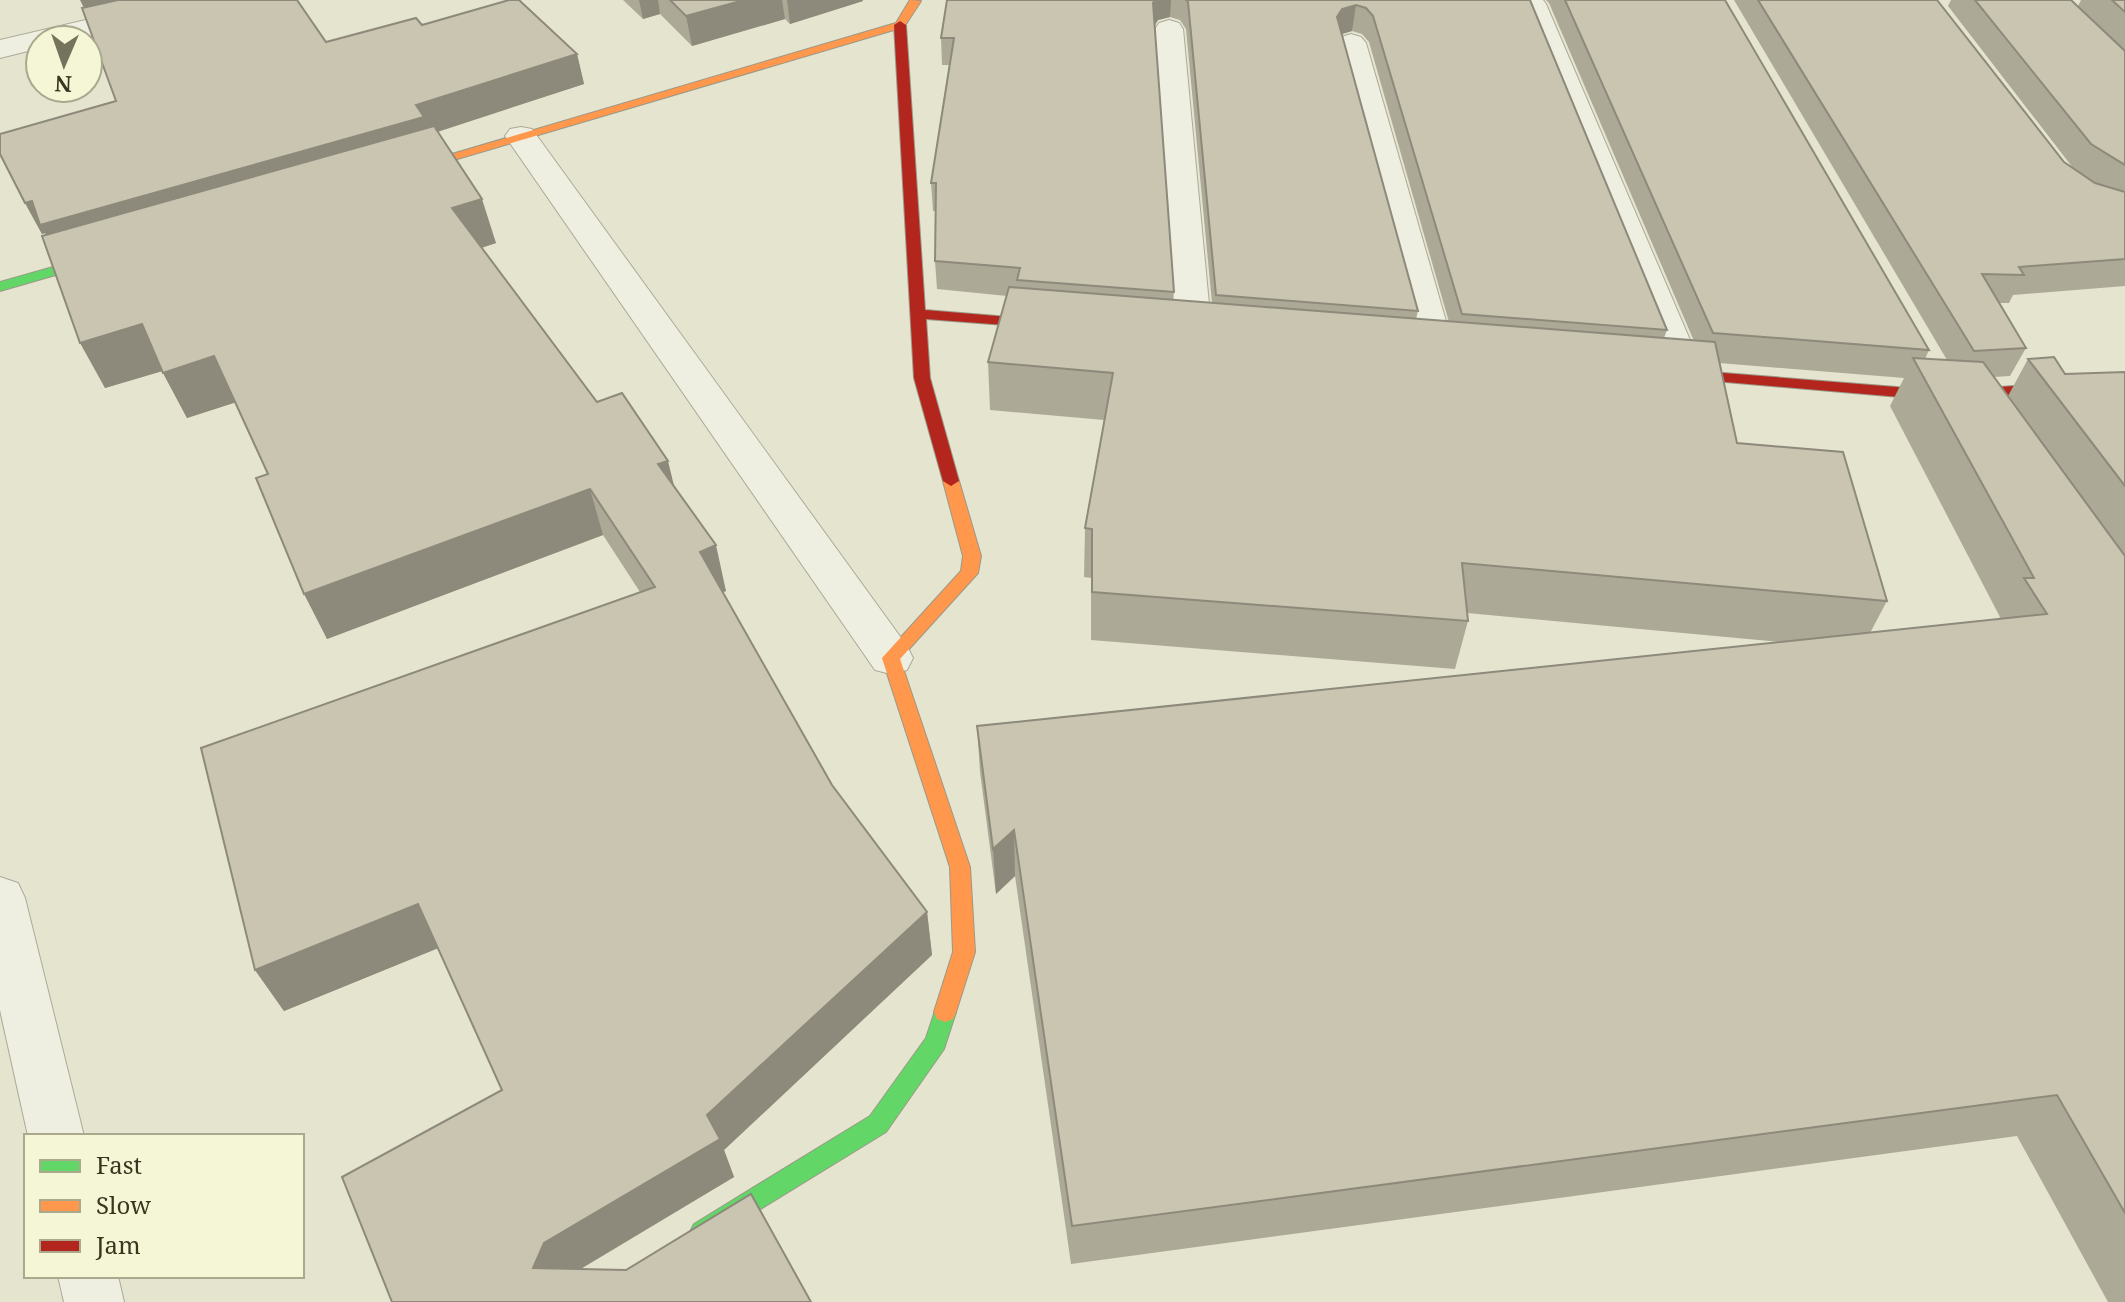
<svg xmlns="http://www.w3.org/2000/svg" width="2125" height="1302" viewBox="0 0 2125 1302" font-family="'Noto Serif',serif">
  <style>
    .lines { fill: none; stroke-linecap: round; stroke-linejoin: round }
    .street-casing { stroke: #abaa98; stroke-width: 2 }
    .fast-casing { stroke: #9a9988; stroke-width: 2 }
    .slow-casing { stroke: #9a9988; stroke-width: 2 }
    .jam-casing { stroke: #9a9988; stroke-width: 2 }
    .street { fill: #eeeee1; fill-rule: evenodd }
    .fast { fill: #63d668; fill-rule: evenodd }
    .slow { fill: #ff974d; fill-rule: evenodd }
    .jam { fill: #b3261e; fill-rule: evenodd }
    .wall { fill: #ada997; fill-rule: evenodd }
    .shaded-wall { fill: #8d8a7b }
    .building { fill: #c9c5b0; stroke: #8d8a7b; stroke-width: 2 }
  </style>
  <rect width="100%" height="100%" fill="#e5e5cf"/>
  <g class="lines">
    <!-- street casing -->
    <g class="street-casing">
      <g id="street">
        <polygon points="171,0 221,0 217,6 74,40 40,40 40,48 0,58 0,40"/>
        <polygon points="1521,0 1543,0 1546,4 1705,375 1699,383 1686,387 1673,383 1667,375 1518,4"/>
        <polygon points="1169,20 1179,23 1183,29 1212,336 1207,344 1194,347 1181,344 1176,336 1155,29 1159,23"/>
        <polygon points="1351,34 1361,37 1366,43 1456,356 1451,364 1438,367 1425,364 1420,356 1336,43 1341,37"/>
        <polygon points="521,127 532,129 907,646 913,658 907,670 891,674 875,670 505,136 510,129"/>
        <polygon points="0,877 18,883 25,898 84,1136 28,1136 0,1010"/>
        <polygon points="58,1276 118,1276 124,1302 64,1302"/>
      </g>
    </g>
    <!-- fast casing -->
    <g class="fast-casing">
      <g id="fast">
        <polygon points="113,250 120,254 118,257 0,291 0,282"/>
        <polygon points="945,1002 953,1005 956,1012 944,1049 886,1132 710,1240 702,1244 694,1240 690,1232 694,1224 870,1116 926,1038 937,1005"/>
      </g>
    </g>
    <!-- slow casing -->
    <g class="slow-casing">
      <g id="slow">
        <polygon points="910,0 921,1 904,27 403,175 391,172 896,23"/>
        <polygon points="951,476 959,481 981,556 978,573 900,659 970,867 975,952 956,1012 953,1019 945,1022 937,1019 934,1012 953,952 950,867 882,658 961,571 963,556 943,481"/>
      </g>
    </g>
    <!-- jam casing -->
    <g class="jam-casing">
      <g id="jam">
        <polygon points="900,21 906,25 925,310 1058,321 1065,325 1058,329 926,319 930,378 959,481 951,486 943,481 914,378 894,25"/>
        <polygon points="1661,368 1946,391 2125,378 2125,388 1946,401 1656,376 1653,373"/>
      </g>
    </g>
    <!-- street -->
    <use href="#street" class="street"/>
    <!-- fast -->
    <use href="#fast" class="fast"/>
    <!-- slow -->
    <use href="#slow" class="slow"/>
    <!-- jam -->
    <use href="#jam" class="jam"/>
  </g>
  <!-- wall -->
  <g class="wall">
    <polygon points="623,0 863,0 863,1 790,24 785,19 692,46 660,14 643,19"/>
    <path d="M947,0H1530L1667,330L1664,338L1694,341L1549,3L1546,0H1725L1929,350L1925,359L1947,360L1734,0H1937L2064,162L2073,168L1948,6L1951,0H2071L2078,6L2081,0H2125V286L2013,295L2009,303H1999L2026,348L2010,376L1994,377L2008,396L2028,359L2065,374L2125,372V1302H2108L2017,1136L1071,1264L1015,876L996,894L980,772L977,726L1780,642L1467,613L1468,621L1455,669L1091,640V578L1084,577L1085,528L1104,420L990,410L988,362L1007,296L937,289L935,261L936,211H933L931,183L949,65H942L941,38ZM1170,17L1180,20L1186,29L1212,303L1173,300L1174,292L1155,25L1158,20ZM1352,31L1362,34L1369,42L1449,322L1416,319L1418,311L1341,34ZM1719,363L1904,378L1890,406L2000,617L1998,619L1870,633L1887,601L1737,443Z"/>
    <polygon points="422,25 577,54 584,84 438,131 496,243 482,248 597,402 674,488 726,591 723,592 832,785 927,912 932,955 724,1150 734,1177 581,1269 811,1302 392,1302 502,1090 438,948 284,1011 255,970 640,592 603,535 327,639 268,474 235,402 187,418 162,371 105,388 46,235 45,233 42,234 25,203 326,42"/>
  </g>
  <!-- shaded-wall -->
  <g class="shaded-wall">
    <polygon points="80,0 158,0 88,16"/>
    <polygon points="639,0 658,0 660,14 643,19"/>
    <polygon points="744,0 782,0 785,19 692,46 686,16"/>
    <polygon points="787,0 863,0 863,1 790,24"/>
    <polygon points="1155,0 1171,0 1170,17 1158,20 1152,29 1153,3"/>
    <polygon points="1356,5 1352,31 1339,35 1337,17 1342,9"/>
    <polygon points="577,54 584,84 58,256 45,233 42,234 25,203 416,105"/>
    <polygon points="482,199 496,243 467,252 452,208"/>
    <polygon points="142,324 166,370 105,388 80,343"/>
    <polygon points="214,356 237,402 187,418 163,373"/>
    <polygon points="668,461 679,506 658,464"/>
    <polygon points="590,489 603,535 327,639 304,594"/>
    <polygon points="716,545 726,591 711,597 700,552"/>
    <polygon points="1014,830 1015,876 996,894 993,849"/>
    <polygon points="418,904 441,947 284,1011 255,970"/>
    <polygon points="927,912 932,955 724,1150 734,1177 565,1278 533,1268 544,1243 707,1115"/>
  </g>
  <!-- building -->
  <g class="building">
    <polygon points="118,0 297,0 326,42 416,18 422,25 509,0 519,0 577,54 416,105 424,117 40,225 32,201 25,203 0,154 0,134 116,101 82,8"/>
    <polygon points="670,0 744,0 686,16"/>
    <polygon points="947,0 1155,0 1153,3 1174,292 1017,280 1020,268 935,261 936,183 931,183 954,38 941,38"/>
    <polygon points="1186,0 1530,0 1667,330 1462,314 1373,16 1366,8 1356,5 1342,9 1337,17 1418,311 1216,295 1188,2"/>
    <polygon points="1565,0 1725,0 1929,350 1713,333"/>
    <polygon points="1758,0 1937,0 2064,162 2095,183 2125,192 2125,259 2019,267 2024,275 1982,274 2026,348 1974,351"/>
    <polygon points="1975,0 2071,0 2125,51 2125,165 2091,144"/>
    <polygon points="2112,0 2125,0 2125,12"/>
    <polygon points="434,126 482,199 452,208 597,402 622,393 668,461 658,464 716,545 700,552 832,785 927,912 707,1115 720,1139 544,1243 533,1268 626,1270 751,1194 811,1302 392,1302 342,1177 502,1090 418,904 255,970 201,748 655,587 590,489 304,594 256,478 268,474 214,356 163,373 142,324 80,343 42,236"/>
    <polygon points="1009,287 1715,342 1737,443 1843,452 1887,601 1462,563 1468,621 1092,592 1092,529 1085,528 1113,373 988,362"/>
    <polygon points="2054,357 2065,374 2125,372 2125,486 2028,359"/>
    <polygon points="1913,358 1983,362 2125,556 2125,1213 2057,1095 1072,1226 1014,830 993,849 977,726 2047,614 2024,578 2034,578"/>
  </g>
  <!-- legend -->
  <rect x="24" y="1134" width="280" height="144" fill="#f4f6d6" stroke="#aaa98d" stroke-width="2"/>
  <rect x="40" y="1160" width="40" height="12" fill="#63d668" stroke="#aaa98d" stroke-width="2"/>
  <text x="96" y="1174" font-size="24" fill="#3a3520">Fast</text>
  <rect x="40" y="1200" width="40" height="12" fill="#ff974d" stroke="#aaa98d" stroke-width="2"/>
  <text x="96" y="1214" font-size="24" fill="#3a3520">Slow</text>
  <rect x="40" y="1240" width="40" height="12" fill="#b3261e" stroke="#aaa98d" stroke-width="2"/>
  <text x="96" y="1254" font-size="24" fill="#3a3520">Jam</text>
  <!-- north arrow -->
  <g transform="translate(64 64) rotate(182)"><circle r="38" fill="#f4f6d6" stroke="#aaa98d" stroke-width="2"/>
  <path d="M0-6L14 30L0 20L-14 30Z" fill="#76735d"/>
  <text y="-12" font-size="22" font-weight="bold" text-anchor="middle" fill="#3a3520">N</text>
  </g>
</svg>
